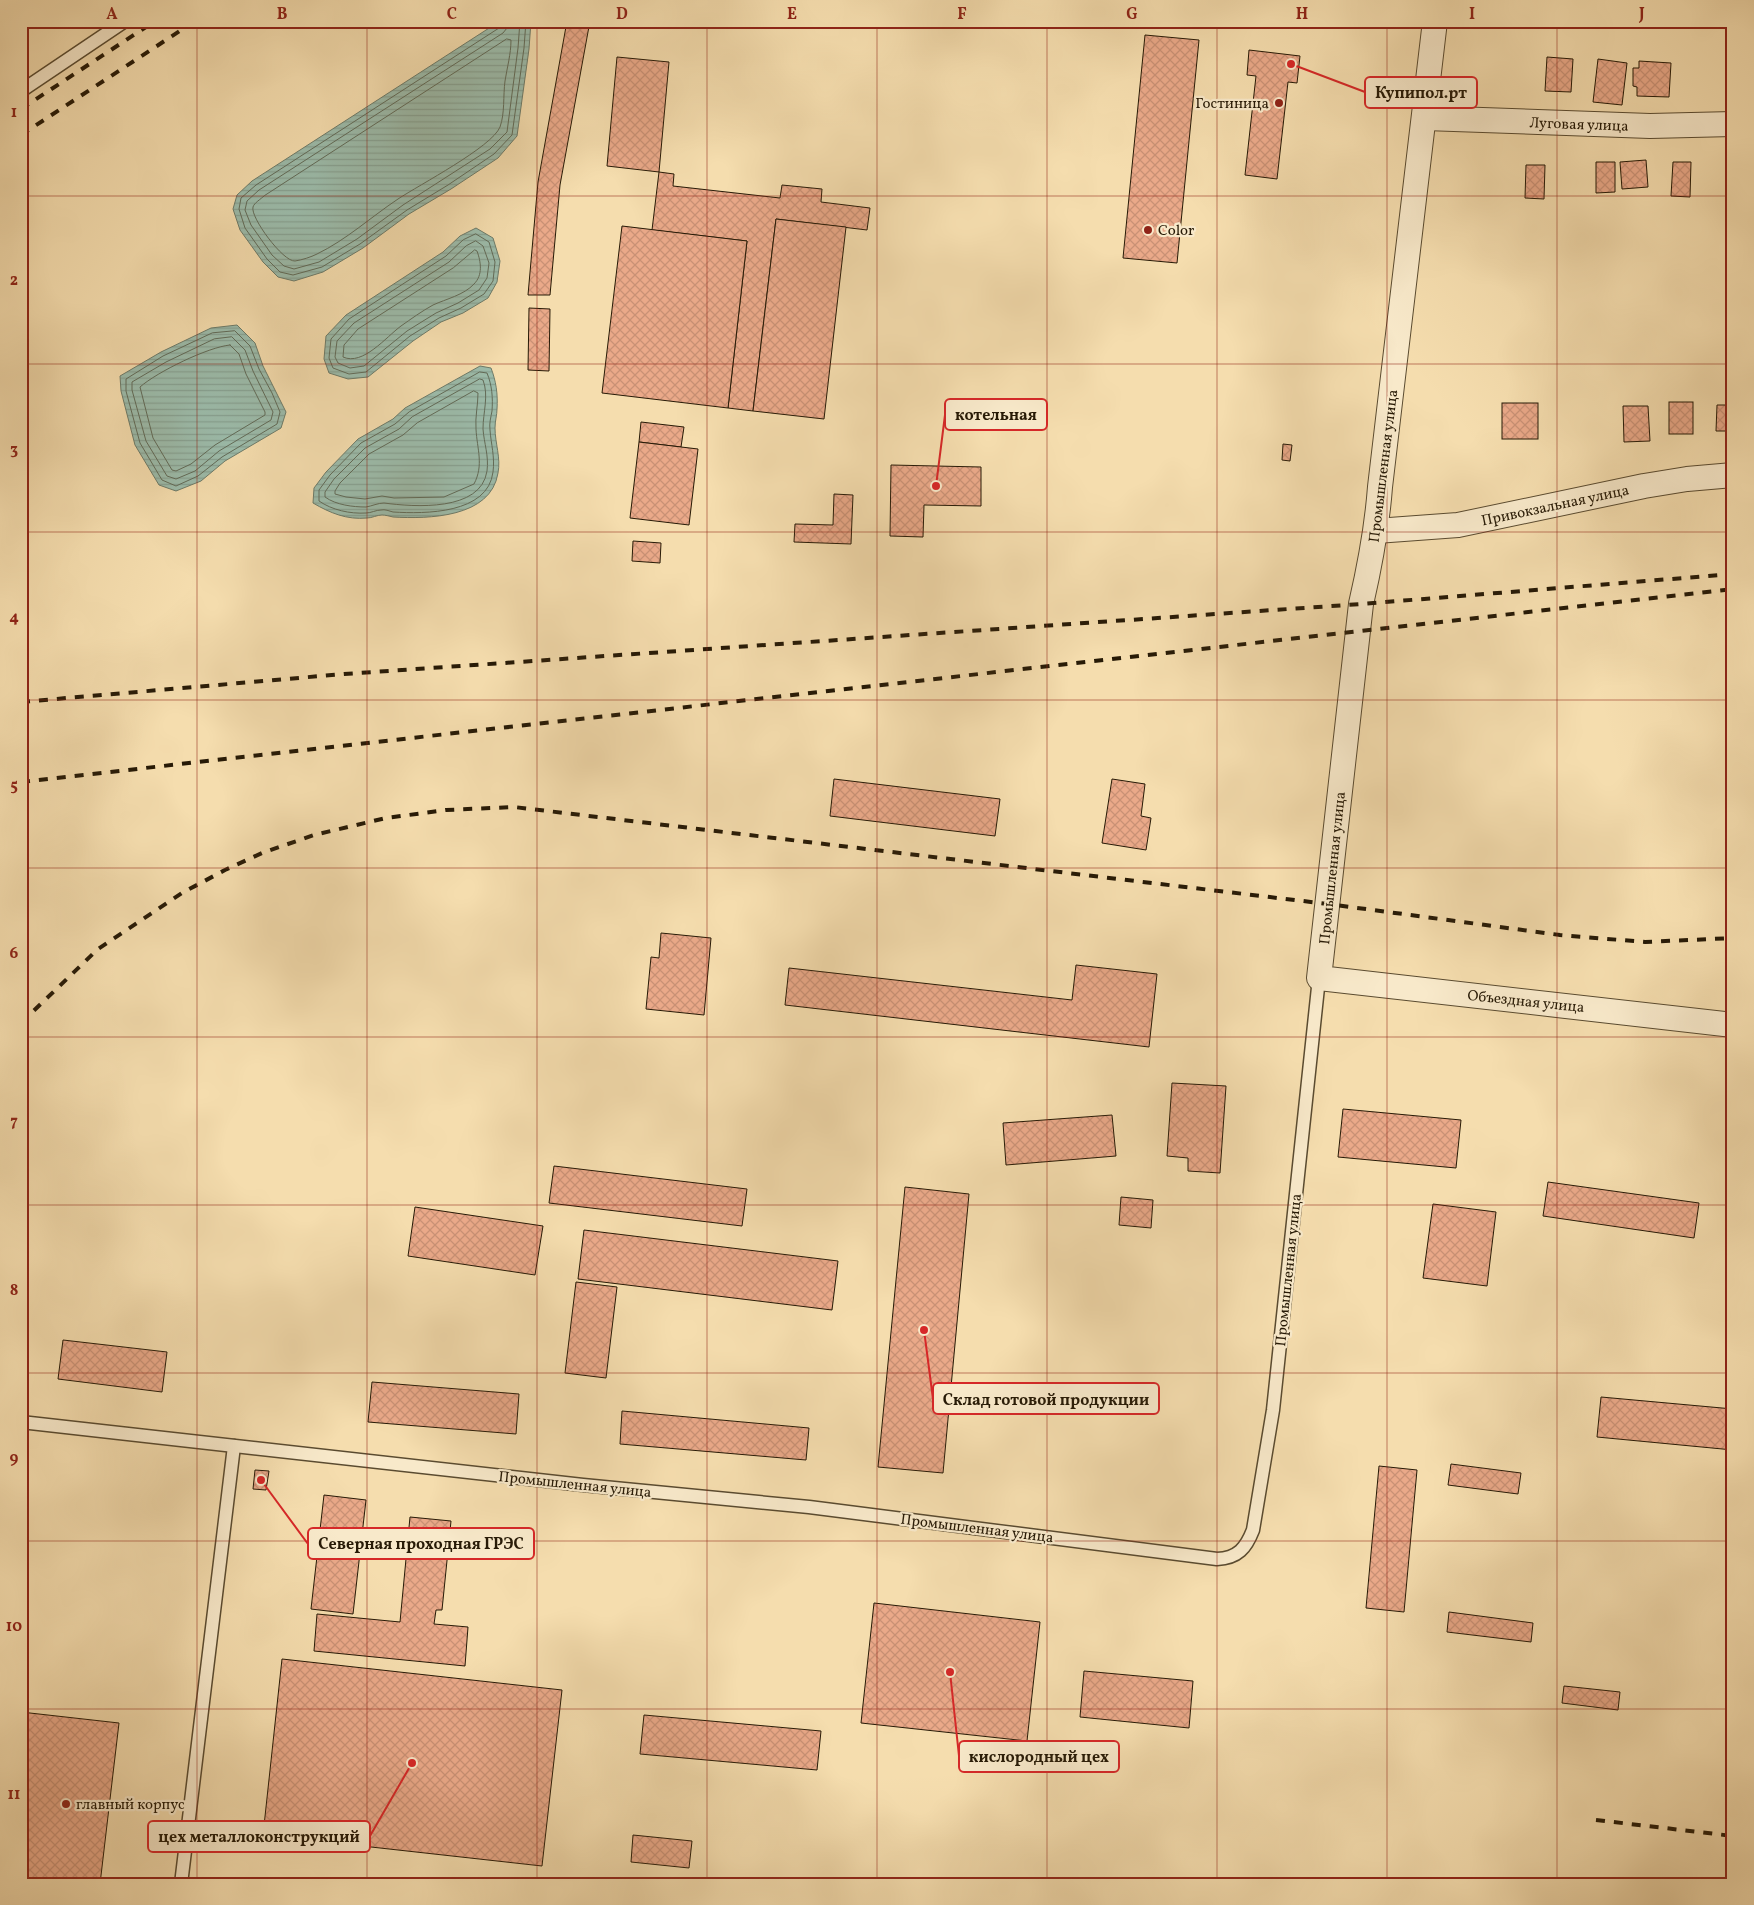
<svg xmlns="http://www.w3.org/2000/svg" width="1754" height="1905" viewBox="0 0 1754 1905" font-family="Vollkorn,serif">
  <style>
    .water { fill: url(#water-rules); stroke: #6d7b69 }
    .lines { fill: none; stroke-linecap: round; stroke-linejoin: round }
    .shore { stroke: #626b58; stroke-width: 1 }
    .building { fill: url(#building-cross-hatch); stroke: #271a06 }
    .service-casing { stroke: #5a4b30; stroke-width: 15 }
    .minor-casing { stroke: #5a4b30; stroke-width: 26 }
    .service { stroke: #f8e9ca; stroke-width: 12 }
    .minor { stroke: #f8e9ca; stroke-width: 24 }
    .rail { stroke: #271a06; stroke-width: 4; stroke-dasharray: 9 9; stroke-linecap: butt }
    .grid { fill: none; stroke: #8f2418; stroke-width: 1; stroke-opacity: 0.55 }
    .poi-dot { fill: #8f2418; stroke: #f8e9ca; stroke-width: 2 }
    .labels { text-anchor: middle; stroke-width: 4.5; stroke-linejoin: round; paint-order: stroke }
    .poi-label { font-size: 15px; fill: #271a06; stroke: #f8e9ca; text-anchor: start }
    .street-label { font-size: 15px; fill: #271a06; stroke: #f8e9ca }
    .leader { fill: none; stroke: #d62828; stroke-width: 2 }
    .callout-dot { fill: #d62828; stroke: #f8e9ca; stroke-width: 2 }
    .callout { fill: #f8e9ca; stroke: #d62828; stroke-width: 2 }
    .callout-label { font-size: 16px; text-anchor: middle; font-weight: bold; fill: #271a06 }
    .neatline { fill: none; stroke: #8f2418; stroke-width: 2 }
    .grid-label { font-size: 16px; text-anchor: middle; font-weight: bold; fill: #8f2418 }
  </style>
  <defs>
    <pattern id="water-rules" width="6" height="5" patternUnits="userSpaceOnUse" patternTransform="scale(1.25)"><rect width="6" height="5" fill="#9cbcab"/><path d="M0 2.5h6" fill="none" stroke="#86a192"/></pattern>
    <pattern id="building-cross-hatch" width="8" height="8" patternUnits="userSpaceOnUse" patternTransform="scale(1.25)"><rect width="8" height="8" fill="#eaa989"/><path d="M0 0l8 8M0 8l8-8" fill="none" stroke="#c99175"/></pattern>
  </defs>
  <rect width="100%" height="100%" fill="#f5ddae"/>
  <filter id="stains"><feTurbulence type="fractalNoise" baseFrequency=".004" numOctaves="4"/><feColorMatrix values="0 0 0 0 .2 0 0 0 0 .09 0 0 0 0 .02 0 0 0 .5 -.17"/></filter>
  <radialGradient id="worn" r=".72"><stop offset=".6" stop-color="#630" stop-opacity="0"/><stop offset="1" stop-color="#630" stop-opacity=".3"/></radialGradient>
  <!-- water -->
  <g class="water">
    <polygon points="500,21 531,21 529,49 517,136 498,158 451,189 409,214 363,248 323,272 294,281 278,277 263,262 240,230 233,209 237,195 252,181"/>
    <polygon points="476,228 493,238 500,261 497,282 488,298 463,313 441,322 413,341 368,377 348,379 329,373 324,359 326,336 346,315 443,252 460,236"/>
    <polygon points="237,325 255,343 263,366 286,412 281,428 225,461 201,481 176,491 159,485 135,445 121,391 120,376 161,352 211,328"/>
    <path d="M480,366L491,368C496,381 498,394 497,409C497,415 495,421 495,428C495,443 501,458 498,473C491,518 428,519 393,517C389,516 385,515 382,515C377,515 372,518 367,518C347,520 330,513 313,503L314,488L326,472L358,439L393,419L405,408Z"/>
  </g>
  <g class="lines">
    <!-- shore -->
    <g class="shore">
      <polyline points="502,21 499,28 256,185 241,198 239,209 245,228 267,259 280,272 293,275 322,267 360,244 407,210 448,185 494,154 512,135 524,48 526,21"/>
      <polyline points="508,21 507,28 503,33 259,190 247,201 245,210 251,225 272,255 284,266 294,269 319,262 357,239 403,205 490,149 507,132 518,48 520,21"/>
      <path d="M507,39L511,40C511,54 507,68 505,81C503,96 505,113 500,127C492,147 419,185 398,199C371,217 346,240 317,254C311,257 302,260 295,261C283,262 250,217 253,207C254,203 261,199 264,196Z"/>
      <polygon points="476,234 489,242 495,262 493,281 484,294 461,308 439,318 410,336 366,372 349,374 333,368 329,358 331,339 349,319 446,256 463,240"/>
      <polygon points="476,241 483,246 489,263 487,278 479,290 458,303 436,313 407,331 364,366 350,368 338,363 335,357 337,341 354,323 449,262 466,246"/>
      <path d="M475,250L477,251C481,262 483,275 474,284C464,295 446,299 433,305C422,311 411,319 401,326C386,337 363,366 343,357L344,345L358,329L453,268Z"/>
      <polygon points="235,331 250,346 259,369 272,393 280,412 277,424 222,457 198,476 176,486 162,480 140,443 126,391 126,379 163,356 212,333"/>
      <polygon points="232,337 245,350 253,371 273,412 271,420 219,451 195,471 176,479 167,476 146,441 132,390 132,382 166,362 214,339"/>
      <path d="M230,345L239,354L246,374L265,412V415L215,445L191,464L176,471L172,470L153,438L140,387C157,372 208,347 230,345Z"/>
      <path d="M480,372L487,373C492,385 493,398 492,411C491,417 489,423 490,430C491,444 495,457 493,472C488,514 425,514 393,512C389,511 385,509 381,510C376,510 371,513 366,513C350,514 332,510 319,501V490L330,475L361,443L395,424L409,412Z"/>
      <path d="M480,379L483,380C489,396 483,412 483,429C484,443 489,456 487,471C481,512 414,507 384,503C378,503 372,506 366,507C353,507 336,505 325,497V492L334,479L365,448L399,429L412,417Z"/>
      <path d="M474,391L478,393C478,405 475,417 476,429C477,449 484,465 474,484L444,497L394,498L382,496L365,499L346,497L335,494V491L340,483L369,454L403,435L417,423Z"/>
    </g>
  </g>
  <!-- building -->
  <g class="building">
    <polygon points="567,21 590,21 560,185 550,295 528,295 538,182"/>
    <polygon points="1145,35 1199,40 1177,263 1123,258"/>
    <polygon points="1249,50 1300,56 1297,83 1288,82 1277,179 1245,175 1256,76 1247,75"/>
    <polygon points="617,57 669,62 659,172 607,166"/>
    <polygon points="1547,57 1573,59 1571,92 1545,91"/>
    <polygon points="1598,59 1627,63 1622,105 1593,102"/>
    <polygon points="1639,61 1671,63 1669,97 1637,96 1637,87 1633,86 1633,68 1639,68"/>
    <polygon points="1646,160 1648,187 1622,189 1620,162"/>
    <polygon points="1596,162 1615,162 1615,192 1596,193"/>
    <polygon points="1673,162 1691,162 1690,197 1671,196"/>
    <polygon points="1526,165 1545,165 1544,199 1525,198"/>
    <polygon points="659,172 674,174 673,186 780,198 782,185 822,189 821,202 870,208 867,230 776,219 753,411 728,408 747,241 652,230"/>
    <polygon points="776,219 846,227 824,419 753,411"/>
    <polygon points="622,226 747,241 728,408 602,393"/>
    <polygon points="529,308 550,309 549,371 528,370"/>
    <rect x="1669" y="402" width="24" height="32"/>
    <rect x="1502" y="403" width="36" height="36"/>
    <polygon points="1717,405 1733,405 1733,442 1727,442 1726,431 1716,431"/>
    <polygon points="1623,406 1648,406 1650,441 1624,442"/>
    <polygon points="641,422 684,427 681,447 639,442"/>
    <polygon points="639,442 698,449 689,525 630,518"/>
    <polygon points="1283,444 1292,445 1290,461 1282,460"/>
    <polygon points="891,465 981,467 981,506 924,505 923,537 890,536"/>
    <polygon points="834,494 853,495 851,544 794,542 795,524 833,525"/>
    <polygon points="633,541 661,543 660,563 632,561"/>
    <polygon points="834,779 1000,799 995,836 830,816"/>
    <polygon points="1112,779 1145,784 1141,816 1151,818 1146,850 1102,843"/>
    <polygon points="661,933 711,938 704,1015 646,1009 651,957 659,958"/>
    <polygon points="1076,965 1157,974 1149,1047 785,1005 789,968 1072,1000"/>
    <polygon points="1172,1083 1226,1086 1220,1173 1188,1171 1188,1158 1167,1156"/>
    <polygon points="1343,1109 1461,1120 1456,1168 1338,1157"/>
    <polygon points="1112,1115 1116,1156 1006,1165 1003,1123"/>
    <polygon points="554,1166 747,1189 742,1226 549,1203"/>
    <polygon points="1548,1182 1699,1203 1694,1238 1543,1216"/>
    <polygon points="905,1187 969,1194 943,1473 878,1467"/>
    <polygon points="1121,1197 1153,1200 1151,1228 1119,1225"/>
    <polygon points="1433,1204 1496,1212 1487,1286 1423,1278"/>
    <polygon points="415,1207 543,1226 535,1275 408,1256"/>
    <polygon points="584,1230 838,1261 832,1310 578,1279"/>
    <polygon points="576,1282 617,1287 606,1378 565,1373"/>
    <polygon points="63,1340 167,1352 162,1392 58,1379"/>
    <polygon points="372,1382 519,1394 516,1434 368,1422"/>
    <polygon points="1601,1397 1733,1409 1733,1450 1597,1437"/>
    <polygon points="622,1411 809,1428 806,1460 620,1444"/>
    <polygon points="1451,1464 1521,1473 1518,1494 1448,1485"/>
    <polygon points="1379,1466 1417,1470 1404,1612 1366,1608"/>
    <polygon points="255,1470 269,1471 266,1490 253,1489"/>
    <polygon points="324,1495 366,1500 353,1614 311,1609"/>
    <polygon points="410,1517 451,1521 442,1610 436,1610 434,1624 468,1627 465,1666 314,1651 317,1614 400,1622"/>
    <polygon points="874,1603 1040,1622 1027,1741 861,1723"/>
    <polygon points="1449,1612 1533,1623 1531,1642 1447,1632"/>
    <polygon points="282,1659 562,1690 542,1866 263,1835"/>
    <polygon points="1084,1671 1193,1681 1189,1728 1080,1717"/>
    <polygon points="1564,1686 1620,1692 1618,1710 1562,1703"/>
    <polygon points="21,1712 119,1723 100,1884 21,1884"/>
    <polygon points="644,1715 821,1731 817,1770 640,1754"/>
    <polygon points="633,1835 692,1841 689,1868 631,1862"/>
  </g>
  <g class="lines">
    <!-- service casing -->
    <g class="service-casing">
      <g id="service">
        <polyline points="21,91 125,21"/>
        <path d="M21,1422L583,1485L809,1507L1217,1559C1238,1558 1246,1548 1253,1530L1273,1410L1319,978"/>
        <polyline points="181,1884 234,1446"/>
      </g>
    </g>
    <!-- minor casing -->
    <g class="minor-casing">
      <g id="minor">
        <path d="M1435,21L1380,487C1377,527 1370,565 1361,604L1319,978L1733,1025"/>
        <polyline points="1425,118 1650,126 1733,124"/>
        <polyline points="1376,531 1458,525 1644,486 1687,479 1733,475"/>
      </g>
    </g>
    <!-- service -->
    <use href="#service" class="service"/>
    <!-- minor -->
    <use href="#minor" class="minor"/>
    <!-- rail -->
    <g class="rail">
      <polyline points="21,109 155,21"/>
      <polyline points="21,135 195,21"/>
      <polyline points="21,702 344,674 1361,604 1733,574"/>
      <polyline points="21,782 1733,589"/>
      <polyline points="21,1023 98,949 182,893 225,870 262,853 314,835 386,818 446,810 514,807 1328,904 1560,935 1645,942 1733,938"/>
      <polyline points="1596,1820 1733,1836"/>
    </g>
  </g>
  <!-- grid -->
  <path class="grid" d="M197,21V1884M367,21V1884M537,21V1884M707,21V1884M877,21V1884M1047,21V1884M1217,21V1884M1387,21V1884M1557,21V1884M21,196H1733M21,364H1733M21,532H1733M21,700H1733M21,868H1733M21,1037H1733M21,1205H1733M21,1373H1733M21,1541H1733M21,1709H1733"/>
  <!-- markers -->
  <g class="poi-dot">
    <circle cx="1279" cy="103" r="5"/>
    <circle cx="1148" cy="230" r="5"/>
    <circle cx="66" cy="1804" r="5"/>
  </g>
  <g class="labels">
    <!-- poi labels -->
    <g class="poi-label">
      <text x="1269" y="108" text-anchor="end">Гостиница</text>
      <text x="1158" y="235">Color</text>
      <text x="76" y="1809">главный корпус</text>
    </g>
    <!-- street labels -->
    <g class="street-label">
      <text transform="translate(1579 124) rotate(2)" y="5">Луговая улица</text>
      <text transform="translate(1383 466) rotate(-83)" y="5">Промышленная улица</text>
      <text transform="translate(1555 505) rotate(-12)" y="5">Привокзальная улица</text>
      <text transform="translate(1332 868) rotate(-84)" y="5">Промышленная улица</text>
      <text transform="translate(1526 1001) rotate(6)" y="5">Объездная улица</text>
      <text transform="translate(1288 1270) rotate(-84)" y="5">Промышленная улица</text>
      <text transform="translate(575 1484) rotate(6)" y="5">Промышленная улица</text>
      <text transform="translate(977 1528) rotate(7)" y="5">Промышленная улица</text>
    </g>
  </g>
  <!-- callouts -->
  <path class="leader" d="M1291 64L1365 92M936 486L945 415M924 1330L933 1399M261 1480L308 1544M950 1672L959 1756M412 1763L370 1836"/>
  <g class="callout-dot">
    <circle cx="1291" cy="64" r="5"/>
    <circle cx="936" cy="486" r="5"/>
    <circle cx="924" cy="1330" r="5"/>
    <circle cx="261" cy="1480" r="5"/>
    <circle cx="950" cy="1672" r="5"/>
    <circle cx="412" cy="1763" r="5"/>
  </g>
  <g class="callout">
    <rect x="1365" y="77" width="112" height="31" rx="5"/>
    <rect x="945" y="399" width="102" height="31" rx="5"/>
    <rect x="933" y="1383" width="226" height="31" rx="5"/>
    <rect x="308" y="1528" width="226" height="31" rx="5"/>
    <rect x="959" y="1741" width="160" height="31" rx="5"/>
    <rect x="148" y="1821" width="222" height="31" rx="5"/>
  </g>
  <g class="callout-label">
    <text x="1421" y="98">Купипол.рт</text>
    <text x="996" y="420">котельная</text>
    <text x="1046" y="1405">Склад готовой продукции</text>
    <text x="421" y="1549">Северная проходная ГРЭС</text>
    <text x="1039" y="1762">кислородный цех</text>
    <text x="259" y="1842">цех металлоконструкций</text>
  </g>
  <!-- margin -->
  <rect width="1754" height="1905" fill="none" stroke="#f5ddae" stroke-width="55"/>
  <rect x="28" y="28" width="1698" height="1850" class="neatline"/>
  <g class="grid-label">
    <text x="112" y="19">A</text>
    <text x="282" y="19">B</text>
    <text x="452" y="19">C</text>
    <text x="622" y="19">D</text>
    <text x="792" y="19">E</text>
    <text x="962" y="19">F</text>
    <text x="1132" y="19">G</text>
    <text x="1302" y="19">H</text>
    <text x="1472" y="19">I</text>
    <text x="1642" y="19">J</text>
    <text x="14" y="117">1</text>
    <text x="14" y="285">2</text>
    <text x="14" y="454">3</text>
    <text x="14" y="622">4</text>
    <text x="14" y="790">5</text>
    <text x="14" y="958">6</text>
    <text x="14" y="1126">7</text>
    <text x="14" y="1295">8</text>
    <text x="14" y="1463">9</text>
    <text x="14" y="1631">10</text>
    <text x="14" y="1799">11</text>
  </g>
  <rect width="100%" height="100%" filter="url(#stains)"/>
  <rect width="100%" height="100%" fill="url(#worn)"/>
</svg>
